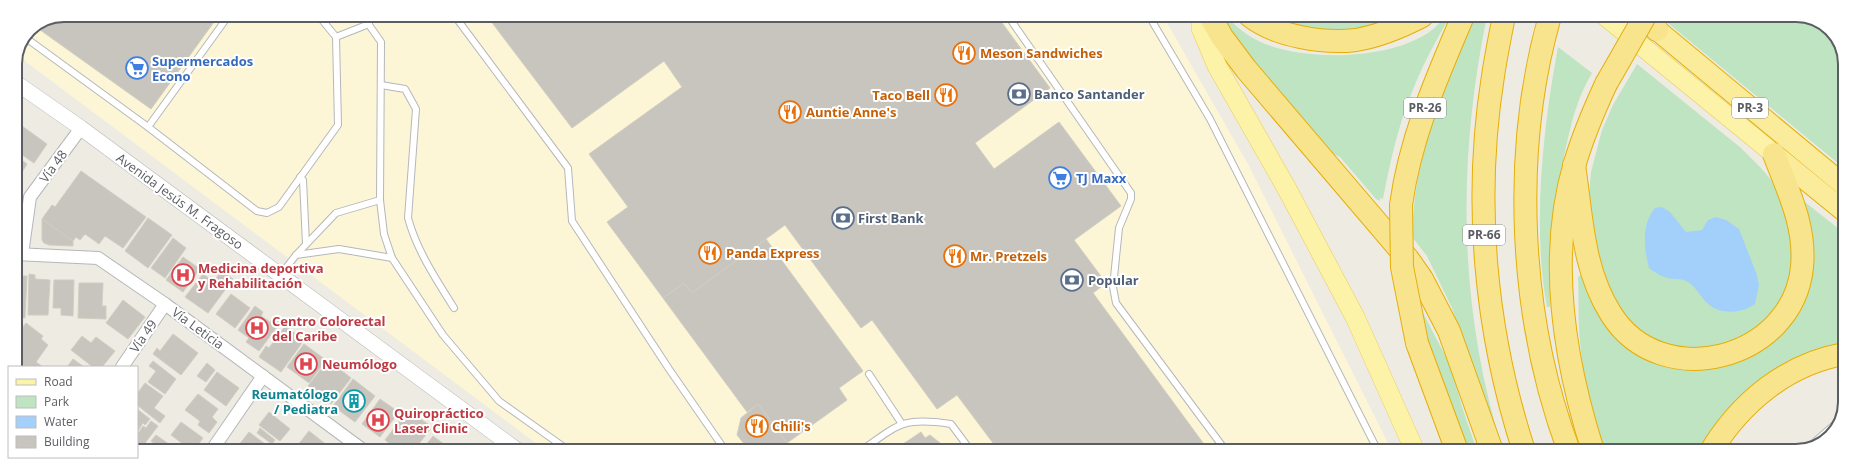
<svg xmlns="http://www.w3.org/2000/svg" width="1860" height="466" viewBox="0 0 1860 466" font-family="'Open Sans',sans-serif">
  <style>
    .commercial { fill: #fcf6d7 }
    .green { fill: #bfe4c1 }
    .water { fill: #a3cffb }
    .building { fill: #c8c5bf; stroke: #d1cdc1 }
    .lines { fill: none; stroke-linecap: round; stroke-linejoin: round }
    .service-casing { stroke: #b5b7bc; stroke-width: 8 }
    .minor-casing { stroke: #b5b7bc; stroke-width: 14 }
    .tertiary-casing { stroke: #b5b7bc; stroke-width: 16 }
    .primary-casing { stroke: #ebcc5c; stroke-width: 20 }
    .trunk-casing { stroke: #e6ae09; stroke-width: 22 }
    .motorway-casing { stroke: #e6ae09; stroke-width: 24 }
    .service { stroke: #fff; stroke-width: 6 }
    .minor { stroke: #fff; stroke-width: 12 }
    .tertiary { stroke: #fff; stroke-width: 15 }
    .primary { stroke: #fcf3a8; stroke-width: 19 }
    .trunk { stroke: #faec9a; stroke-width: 20 }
    .motorway { stroke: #f8e48d; stroke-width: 22 }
    .motorway-bridge-casing { stroke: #e6ae09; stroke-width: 24; stroke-linecap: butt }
    .motorway-bridge { stroke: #f8e48d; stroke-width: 22 }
    .labels { text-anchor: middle; stroke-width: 4; stroke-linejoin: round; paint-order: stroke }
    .shield { fill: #fff; stroke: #8c8e91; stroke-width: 1 }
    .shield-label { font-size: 12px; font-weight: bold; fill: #5a5d62 }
    .food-label { font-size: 13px; font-weight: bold; fill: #c56008; stroke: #fff; text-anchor: start }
    .shop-label { font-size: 13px; font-weight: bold; fill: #366cbe; stroke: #fff; text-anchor: start }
    .service-label { font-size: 13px; font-weight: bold; fill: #4e5e75; stroke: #fff; text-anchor: start }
    .street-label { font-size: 13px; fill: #5a5d62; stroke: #fff }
    .health-label { font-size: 13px; font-weight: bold; fill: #be3a42; stroke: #fff; text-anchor: start }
    .culture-label { font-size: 13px; font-weight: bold; fill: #0d838f; stroke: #fff; text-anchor: end }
    .rim { fill: none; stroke: #5a5d62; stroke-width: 2 }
  </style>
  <rect width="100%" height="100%" fill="#edebe2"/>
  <!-- commercial -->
  <polygon class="commercial" points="64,15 1163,16 1248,164 1392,451 545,450 18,56 30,29"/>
  <!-- green -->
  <g class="green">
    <path d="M1220,16H1226C1237,28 1250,38 1265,44C1308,61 1383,59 1423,36C1432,31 1439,24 1446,16H1450C1437,39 1424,62 1414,87C1399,122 1390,162 1383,199L1380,198V201L1376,199L1340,157L1329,152L1281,98Z"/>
    <path d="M1266,16H1403C1390,20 1375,26 1361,28C1331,33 1294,29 1266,16Z"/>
    <path d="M1474,16H1487C1457,161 1458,308 1503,451H1499L1452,308L1427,256L1413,238C1411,159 1445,88 1474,16Z"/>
    <polygon points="1665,16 1806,16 1833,32 1845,61 1845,169 1663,19"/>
    <path d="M1558,47L1592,73C1576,100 1571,125 1564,156C1554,206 1551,256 1550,307H1547C1532,226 1543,128 1558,47Z"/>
    <polygon points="1637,64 1741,148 1761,168 1773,182 1785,202 1797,253 1780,308 1741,342 1687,353 1643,339 1608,301 1592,234 1592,215 1589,193 1591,172 1602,130 1613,105"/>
    <path d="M1801,199L1844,233V346L1841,347L1700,451H1603C1593,415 1583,379 1580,342C1578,321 1579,299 1578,277L1581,275L1585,276C1593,292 1601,307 1610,322C1613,328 1616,336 1621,340C1654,376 1718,378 1757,353C1768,345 1779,333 1789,324Z"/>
    <polygon points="1421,309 1451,367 1462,407 1477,451 1466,451 1432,353"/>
  </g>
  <!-- water -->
  <path class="water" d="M1662,207L1670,212L1686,232L1702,230L1708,220L1716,217L1726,220L1739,229L1757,275L1759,285L1755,304C1741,314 1720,315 1707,303C1700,296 1695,285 1686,281C1682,279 1677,279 1673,279C1663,278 1657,274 1649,268C1644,248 1641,225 1655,208Z"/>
  <!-- building -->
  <g class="building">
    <polygon points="64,15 219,15 151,109 36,27"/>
    <polygon points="495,15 997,16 1050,88 975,143 994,169 1059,122 1121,206 1074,240 1106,283 1093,293 1209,451 999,451 957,395 937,409 872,320 861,328 785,225 692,293 684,283 663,298 607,222 628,207 589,154 682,87 664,61 572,128 490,20"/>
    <polygon points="15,121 47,144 34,163 15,150"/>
    <polygon points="15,155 27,164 19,177 15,174"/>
    <polygon points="81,171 146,217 123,248 105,236 99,244 85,234 80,240 76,237 73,241 42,219 52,205 55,207"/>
    <polygon points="148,218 172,235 148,268 125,251"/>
    <polygon points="42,219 73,241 73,246 49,245 44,243 42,240"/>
    <polygon points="173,238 186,248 165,278 151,268"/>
    <polygon points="766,239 863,371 839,388 847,400 787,443 758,404 747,412 663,298 684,283 692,293"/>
    <polygon points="183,257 200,269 183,292 166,280"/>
    <polygon points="221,271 233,279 226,288 215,280"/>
    <polygon points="29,274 35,275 35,279 50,280 48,315 28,315"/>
    <polygon points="203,274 225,290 208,313 185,297"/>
    <polygon points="15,276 27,276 25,318 15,317"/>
    <polygon points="54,280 74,280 73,316 61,315 61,308 53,308"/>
    <polygon points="79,283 103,283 102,306 106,306 106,319 78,318"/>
    <polygon points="231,294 250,308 235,328 216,314"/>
    <polygon points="123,300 145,317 128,339 106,323"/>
    <polygon points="255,306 263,312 261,316 270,322 273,318 280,323 259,351 246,342 249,338 238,330"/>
    <polygon points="26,323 43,336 41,339 48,345 36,362 43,367 26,367 15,359 15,337"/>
    <polygon points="285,326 304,340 281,372 259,357 266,346 269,348"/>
    <polygon points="173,334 198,353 181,375 153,354 157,348 160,351"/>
    <polygon points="82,336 91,343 96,337 115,351 102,367 93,367 71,350"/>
    <polygon points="304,344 326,360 309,383 287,367"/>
    <polygon points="73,359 84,367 67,367"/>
    <polygon points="328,360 351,378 331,404 308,386"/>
    <polygon points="153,361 176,379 165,394 148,382 156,371 149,366"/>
    <polygon points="15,362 22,367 15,367"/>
    <polygon points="207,363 215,370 206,382 197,376"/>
    <polygon points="217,372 239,388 226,406 204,390"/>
    <polygon points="353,379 375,396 355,422 333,406"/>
    <polygon points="145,383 163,396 154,408 165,416 160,423 137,405 137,394"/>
    <polygon points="198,394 218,409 212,417 217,422 209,433 198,425 200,421 185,410"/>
    <polygon points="380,399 400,413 397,417 396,416 380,437 362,424"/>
    <polygon points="758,404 787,443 793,450 749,450 737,435 741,418"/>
    <polygon points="137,409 150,419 145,425 143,423 137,432"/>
    <polygon points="408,410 432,427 414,450 398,450 385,440"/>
    <polygon points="269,412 290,429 280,441 259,425"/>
    <polygon points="151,421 158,426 142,447 137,443 137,435 143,426 146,428"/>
    <polygon points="181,422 203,438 194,450 191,450 171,435"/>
    <polygon points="260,428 275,440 272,444 257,433"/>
    <polygon points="309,431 333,450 294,450"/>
    <polygon points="249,432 273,450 235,450"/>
    <polygon points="921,432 925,438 930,435 950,451 894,450"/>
    <polygon points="156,435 166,442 176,450 160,450 161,449 151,441"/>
    <polygon points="433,436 449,448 447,450 422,450"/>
  </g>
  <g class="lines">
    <!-- service casing -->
    <g class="service-casing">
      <g id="service">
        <polyline points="362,15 381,42 380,200 384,234 392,258 443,335 499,401 568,450"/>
        <polyline points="454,15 568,168 572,221 669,369 725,450"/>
        <polyline points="1008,16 1131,193 1131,199 1119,228 1113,287 1116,303 1226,451"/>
        <polyline points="1149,16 1210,119 1378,451"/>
        <polyline points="336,37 369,24"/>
        <polyline points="26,38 148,127 257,211 267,213 279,207 338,125 336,37 318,15"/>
        <path d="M381,85L405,89L416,109L408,218C417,251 436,279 454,308"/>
        <polyline points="148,127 229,15"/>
        <polyline points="300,177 303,180 306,244"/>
        <polyline points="296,255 339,249 392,258"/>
        <polyline points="280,276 296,255 336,213 380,200"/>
        <polyline points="869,374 902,424"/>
        <polyline points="1810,446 1833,426"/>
        <path d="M862,450C900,423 904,417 951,424L971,451"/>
      </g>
    </g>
    <!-- minor casing -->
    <g class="minor-casing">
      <g id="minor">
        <polyline points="15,254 98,258 165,304 363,450"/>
        <polyline points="22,254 30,197 81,128"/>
        <polyline points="122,367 165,304"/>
        <polyline points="212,450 263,376"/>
      </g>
    </g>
    <!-- tertiary casing -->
    <g class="tertiary-casing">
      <polyline id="tertiary" points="15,82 81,128 517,450"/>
    </g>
    <!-- primary casing -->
    <g class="primary-casing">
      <g id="primary">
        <polyline points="1201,16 1201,28 1217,66 1287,189 1355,317 1415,451"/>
        <polyline points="1605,16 1774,154"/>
      </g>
    </g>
    <!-- trunk casing -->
    <g class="trunk-casing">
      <g id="trunk">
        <polyline points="1657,30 1845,186"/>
        <polyline points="1774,154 1845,212"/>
      </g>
    </g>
    <!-- motorway casing -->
    <g class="motorway-casing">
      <g id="motorway">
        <polyline points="1210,16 1222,37 1246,69 1408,259 1422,279 1449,331 1492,451"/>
        <path d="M1250,16C1275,36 1324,44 1356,40C1379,36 1401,27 1422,16"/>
        <path d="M1504,16C1500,36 1496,56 1493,76C1473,201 1485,331 1524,451"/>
        <path d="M1550,16C1511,152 1519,318 1569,451"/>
        <polyline points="1645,16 1657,30"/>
        <path d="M1574,165C1582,216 1582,268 1611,314C1661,394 1793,360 1802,267C1806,226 1788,191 1774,154"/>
        <path d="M1401,205C1410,138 1437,77 1463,16"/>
        <polyline points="1417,343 1457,451"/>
        <path d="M1593,451C1564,360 1547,257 1575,163C1583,136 1594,110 1606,84"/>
        <path d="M1711,451C1741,402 1787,364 1844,354"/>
      </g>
    </g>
    <!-- service -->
    <use href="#service" class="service"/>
    <!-- minor -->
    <use href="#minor" class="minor"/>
    <!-- tertiary -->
    <use href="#tertiary" class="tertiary"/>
    <!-- primary -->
    <use href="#primary" class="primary"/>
    <!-- trunk -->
    <use href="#trunk" class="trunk"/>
    <!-- motorway -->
    <use href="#motorway" class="motorway"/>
    <!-- motorway-bridge casing -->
    <g class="motorway-bridge-casing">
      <g id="motorway-bridge">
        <polyline points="1606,84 1645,16"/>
        <polyline points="1401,205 1402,267 1417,343"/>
      </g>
    </g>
    <!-- motorway-bridge -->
    <use href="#motorway-bridge" class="motorway-bridge"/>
  </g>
  <!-- icons -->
  <defs>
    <g id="restaurant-ring" transform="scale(1.15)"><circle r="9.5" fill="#fff" stroke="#e8710a" stroke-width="1.5"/><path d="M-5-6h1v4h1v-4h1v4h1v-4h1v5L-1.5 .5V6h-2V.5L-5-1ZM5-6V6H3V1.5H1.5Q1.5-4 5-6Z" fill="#e8710a"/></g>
    <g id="supermarket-ring" transform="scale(1.15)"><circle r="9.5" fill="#fff" stroke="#3f7fe0" stroke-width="1.5"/><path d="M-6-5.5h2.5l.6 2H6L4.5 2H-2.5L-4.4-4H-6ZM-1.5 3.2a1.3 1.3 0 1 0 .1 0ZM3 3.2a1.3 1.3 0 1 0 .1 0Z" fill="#3f7fe0"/></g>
    <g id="bank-ring" transform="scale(1.15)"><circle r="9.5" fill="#fff" stroke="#5c6f8a" stroke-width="1.5"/><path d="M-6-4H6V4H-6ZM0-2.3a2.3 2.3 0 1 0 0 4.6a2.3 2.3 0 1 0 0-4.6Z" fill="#5c6f8a"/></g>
    <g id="hospital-ring" transform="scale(1.15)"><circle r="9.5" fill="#fff" stroke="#e0444e" stroke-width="1.5"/><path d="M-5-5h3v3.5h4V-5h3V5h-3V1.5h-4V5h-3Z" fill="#e0444e"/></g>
    <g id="building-ring" transform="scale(1.15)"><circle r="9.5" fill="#fff" stroke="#0f9aa8" stroke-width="1.5"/><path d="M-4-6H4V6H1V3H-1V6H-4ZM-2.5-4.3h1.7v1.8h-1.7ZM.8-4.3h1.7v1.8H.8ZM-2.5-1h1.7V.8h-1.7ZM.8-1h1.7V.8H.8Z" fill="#0f9aa8"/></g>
  </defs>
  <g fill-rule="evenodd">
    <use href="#restaurant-ring" x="964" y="53"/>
    <use href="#supermarket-ring" x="137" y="68"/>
    <use href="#bank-ring" x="1019" y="94"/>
    <use href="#restaurant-ring" x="946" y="95"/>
    <use href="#restaurant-ring" x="790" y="112"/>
    <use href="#supermarket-ring" x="1060" y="178"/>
    <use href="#bank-ring" x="843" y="218"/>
    <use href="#restaurant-ring" x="710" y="253"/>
    <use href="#restaurant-ring" x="955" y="256"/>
    <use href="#hospital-ring" x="183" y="275"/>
    <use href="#bank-ring" x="1072" y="280"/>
    <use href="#hospital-ring" x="257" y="328"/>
    <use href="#hospital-ring" x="306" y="364"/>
    <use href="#building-ring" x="354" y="401"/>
    <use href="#hospital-ring" x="378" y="420"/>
    <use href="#restaurant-ring" x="757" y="426"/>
  </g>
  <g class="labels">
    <!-- shield labels -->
    <g class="shield">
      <rect x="1404" y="98" width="42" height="20" rx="3"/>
      <rect x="1732" y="98" width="36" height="20" rx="3"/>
      <rect x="1463" y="225" width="42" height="20" rx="3"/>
    </g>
    <g class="shield-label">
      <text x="1425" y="112">PR-26</text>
      <text x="1750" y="112">PR-3</text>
      <text x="1484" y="239">PR-66</text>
    </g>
    <!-- food labels -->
    <g class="food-label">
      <text x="980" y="58">Meson Sandwiches</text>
      <text x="930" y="100" text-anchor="end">Taco Bell</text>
      <text x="806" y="117">Auntie Anne's</text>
      <text x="726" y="258">Panda Express</text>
      <text x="970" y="261">Mr. Pretzels</text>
      <text x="772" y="431">Chili's</text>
    </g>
    <!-- shop labels -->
    <g class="shop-label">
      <text x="152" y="66">Supermercados<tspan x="152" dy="15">Econo</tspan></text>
      <text x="1076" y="183">TJ Maxx</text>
    </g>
    <!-- service labels -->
    <g class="service-label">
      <text x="1034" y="99">Banco Santander</text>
      <text x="858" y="223">First Bank</text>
      <text x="1088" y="285">Popular</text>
    </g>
    <!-- street labels -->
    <g class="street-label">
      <text transform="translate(53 166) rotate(-54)" y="5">Vía 48</text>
      <text transform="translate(180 201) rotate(36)" y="5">Avenida Jesús M. Fragoso</text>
      <text transform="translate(198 328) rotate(36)" y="5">Vía Leticia</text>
      <text transform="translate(143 336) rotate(-55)" y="5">Vía 49</text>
    </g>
    <!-- health labels -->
    <g class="health-label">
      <text x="198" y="273">Medicina deportiva<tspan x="198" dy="15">y Rehabilitación</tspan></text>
      <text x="272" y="326">Centro Colorectal<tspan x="272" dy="15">del Caribe</tspan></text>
      <text x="322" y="369">Neumólogo</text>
      <text x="394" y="418">Quiropráctico<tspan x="394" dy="15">Laser Clinic</tspan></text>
    </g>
    <!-- culture labels -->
    <g class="culture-label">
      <text x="338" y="399">Reumatólogo<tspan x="338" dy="15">/ Pediatra</tspan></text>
    </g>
  </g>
  <!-- crop -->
  <path d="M0 0H1860V466H0ZM64 22H1796A42 42 0 0 1 1838 64V402A42 42 0 0 1 1796 444H64A42 42 0 0 1 22 402V64A42 42 0 0 1 64 22Z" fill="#fff" fill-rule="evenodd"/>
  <path class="rim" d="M64 22H1796A42 42 0 0 1 1838 64V402A42 42 0 0 1 1796 444H64A42 42 0 0 1 22 402V64A42 42 0 0 1 64 22Z"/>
  <!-- legend -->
  <rect x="8" y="366" width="130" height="92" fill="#ffffff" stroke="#bdbec0"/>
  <rect x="16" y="379" width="20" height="6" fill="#fcf3a8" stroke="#bdbec0"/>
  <text x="44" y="386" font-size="12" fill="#5a5d62">Road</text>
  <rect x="16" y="396" width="20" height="12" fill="#bfe4c1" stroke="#bdbec0"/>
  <text x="44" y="406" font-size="12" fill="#5a5d62">Park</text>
  <rect x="16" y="416" width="20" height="12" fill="#a3cffb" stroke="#bdbec0"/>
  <text x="44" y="426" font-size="12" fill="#5a5d62">Water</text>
  <rect x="16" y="436" width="20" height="12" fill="#c8c5bf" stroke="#bdbec0"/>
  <text x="44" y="446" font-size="12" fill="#5a5d62">Building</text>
</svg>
